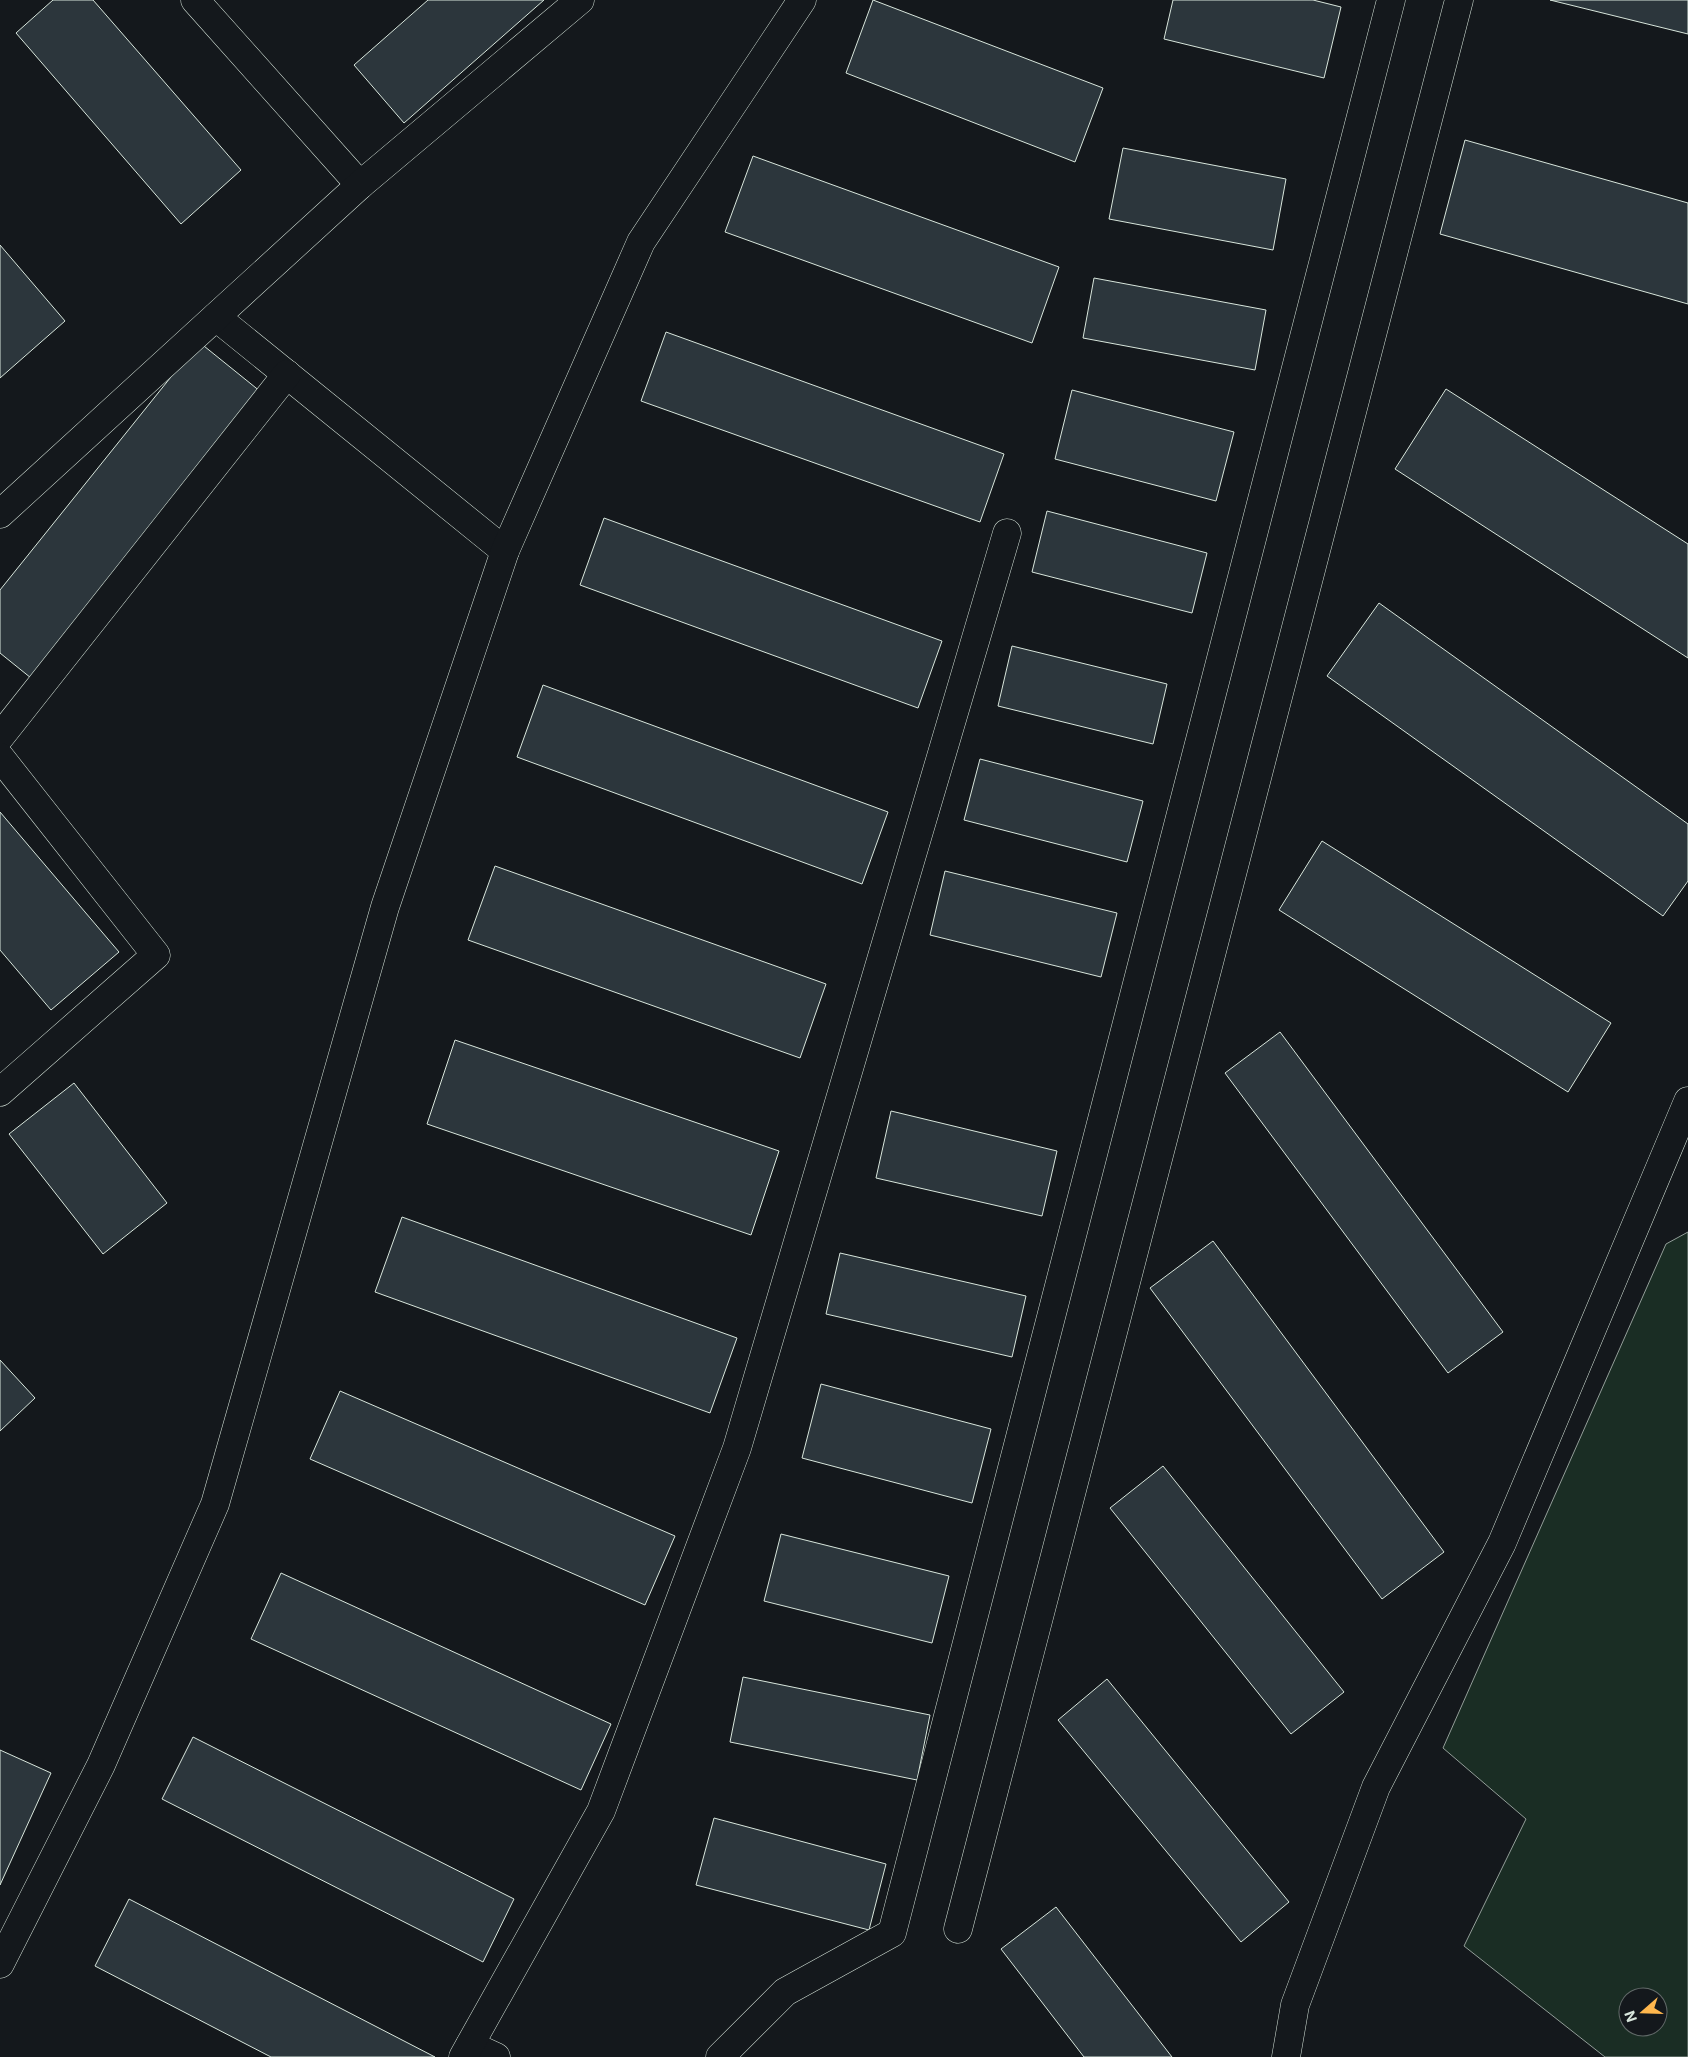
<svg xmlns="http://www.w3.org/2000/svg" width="1688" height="2057" viewBox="0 0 1688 2057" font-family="Inter,sans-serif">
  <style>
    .green { fill: #1a2d24; stroke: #939e99; fill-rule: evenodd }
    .building { fill: #2c363c; stroke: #d8e6dc }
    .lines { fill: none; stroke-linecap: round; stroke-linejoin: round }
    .street-casing { stroke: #d8e6dc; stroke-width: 29 }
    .street { stroke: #14181c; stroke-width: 28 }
  </style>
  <rect width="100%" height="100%" fill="#14181c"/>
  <!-- green -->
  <path class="green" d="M1688,1232V2057H1605L1464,1946L1526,1819L1443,1748L1666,1244ZM1628,1997H1658V2027H1628Z"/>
  <!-- building -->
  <g class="building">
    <polygon points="53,0 93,0 241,170 181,224 16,33"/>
    <polygon points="428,0 544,0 404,123 354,65"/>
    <polygon points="873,0 1103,88 1075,162 846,73"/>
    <polygon points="1173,0 1313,0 1341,7 1324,78 1164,39"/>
    <polygon points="1550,0 1688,0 1688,34"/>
    <polygon points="1465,140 1688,203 1688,304 1440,234"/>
    <polygon points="1123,148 1286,179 1273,250 1109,219"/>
    <polygon points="753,156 1059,267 1032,343 725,232"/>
    <polygon points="0,245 65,321 0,378"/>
    <polygon points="1094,278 1266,310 1255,370 1083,338"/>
    <polygon points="666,332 1004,454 980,522 641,401"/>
    <polygon points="199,342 261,392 31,678 0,653 0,590"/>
    <polygon points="1446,389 1688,544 1688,658 1395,469"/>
    <polygon points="1072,390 1234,432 1216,501 1055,459"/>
    <polygon points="1047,511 1207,553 1192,613 1032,572"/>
    <polygon points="604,518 942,641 918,708 580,585"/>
    <polygon points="1379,603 1688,824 1688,881 1663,916 1327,676"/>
    <polygon points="1012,646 1167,684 1153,744 998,706"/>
    <polygon points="543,685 888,812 862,884 517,757"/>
    <polygon points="980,759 1143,801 1127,862 964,820"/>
    <polygon points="0,812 119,952 51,1010 0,950"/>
    <polygon points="1322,841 1611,1023 1568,1092 1279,910"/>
    <polygon points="495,866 826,984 800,1058 468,940"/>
    <polygon points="945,871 1117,913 1101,977 930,935"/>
    <polygon points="1280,1032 1503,1332 1448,1373 1225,1073"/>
    <polygon points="455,1040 779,1151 751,1235 427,1124"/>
    <polygon points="74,1083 167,1203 103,1254 9,1134"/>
    <polygon points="891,1111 1057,1151 1042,1216 876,1178"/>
    <polygon points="402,1217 737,1338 710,1413 375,1292"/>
    <polygon points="1213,1241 1444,1552 1382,1599 1150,1288"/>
    <polygon points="840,1253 1026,1296 1012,1357 826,1314"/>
    <polygon points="0,1360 35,1398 0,1431"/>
    <polygon points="821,1384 991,1429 972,1503 802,1458"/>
    <polygon points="340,1391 675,1536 645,1605 310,1459"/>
    <polygon points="1163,1466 1344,1692 1291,1734 1110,1508"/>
    <polygon points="781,1534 949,1576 932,1643 764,1601"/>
    <polygon points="281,1573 611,1724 581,1790 251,1639"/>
    <polygon points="743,1677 930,1715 917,1780 730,1742"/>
    <polygon points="1107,1679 1289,1902 1241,1942 1058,1720"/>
    <polygon points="193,1737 514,1899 483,1962 162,1799"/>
    <polygon points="0,1750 51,1773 0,1885"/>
    <polygon points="714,1818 886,1864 869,1930 696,1885"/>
    <polygon points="129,1899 435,2057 271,2057 95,1966"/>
    <polygon points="1056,1907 1172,2057 1084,2057 1001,1949"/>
  </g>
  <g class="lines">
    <!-- street casing -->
    <g class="street-casing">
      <g id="street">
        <polyline points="195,0 360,185"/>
        <polyline points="216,317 505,551"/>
        <polyline points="0,514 360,185 580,0"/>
        <polyline points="0,737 287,374"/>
        <polyline points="0,757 156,955 0,1092"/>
        <polyline points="958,1929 1459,0"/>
        <polyline points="0,1964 101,1765 215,1504 385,907 505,551 641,242 802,0"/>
        <polyline points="470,2045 496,2057"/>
        <polyline points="463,2057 601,1811 737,1448 1007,533"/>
        <polyline points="720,2057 785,1992 892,1933 1391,0"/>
        <polyline points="1286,2057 1295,2005 1376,1787 1502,1543 1688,1101"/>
      </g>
    </g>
    <!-- street -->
    <use href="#street" class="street"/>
  </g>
  <!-- north arrow -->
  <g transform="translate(1643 2012) rotate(250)"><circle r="24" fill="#14181c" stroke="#626a69"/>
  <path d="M0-4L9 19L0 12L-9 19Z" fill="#ffb74d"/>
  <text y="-8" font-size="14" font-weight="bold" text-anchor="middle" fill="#d8e6dc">N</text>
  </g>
</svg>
